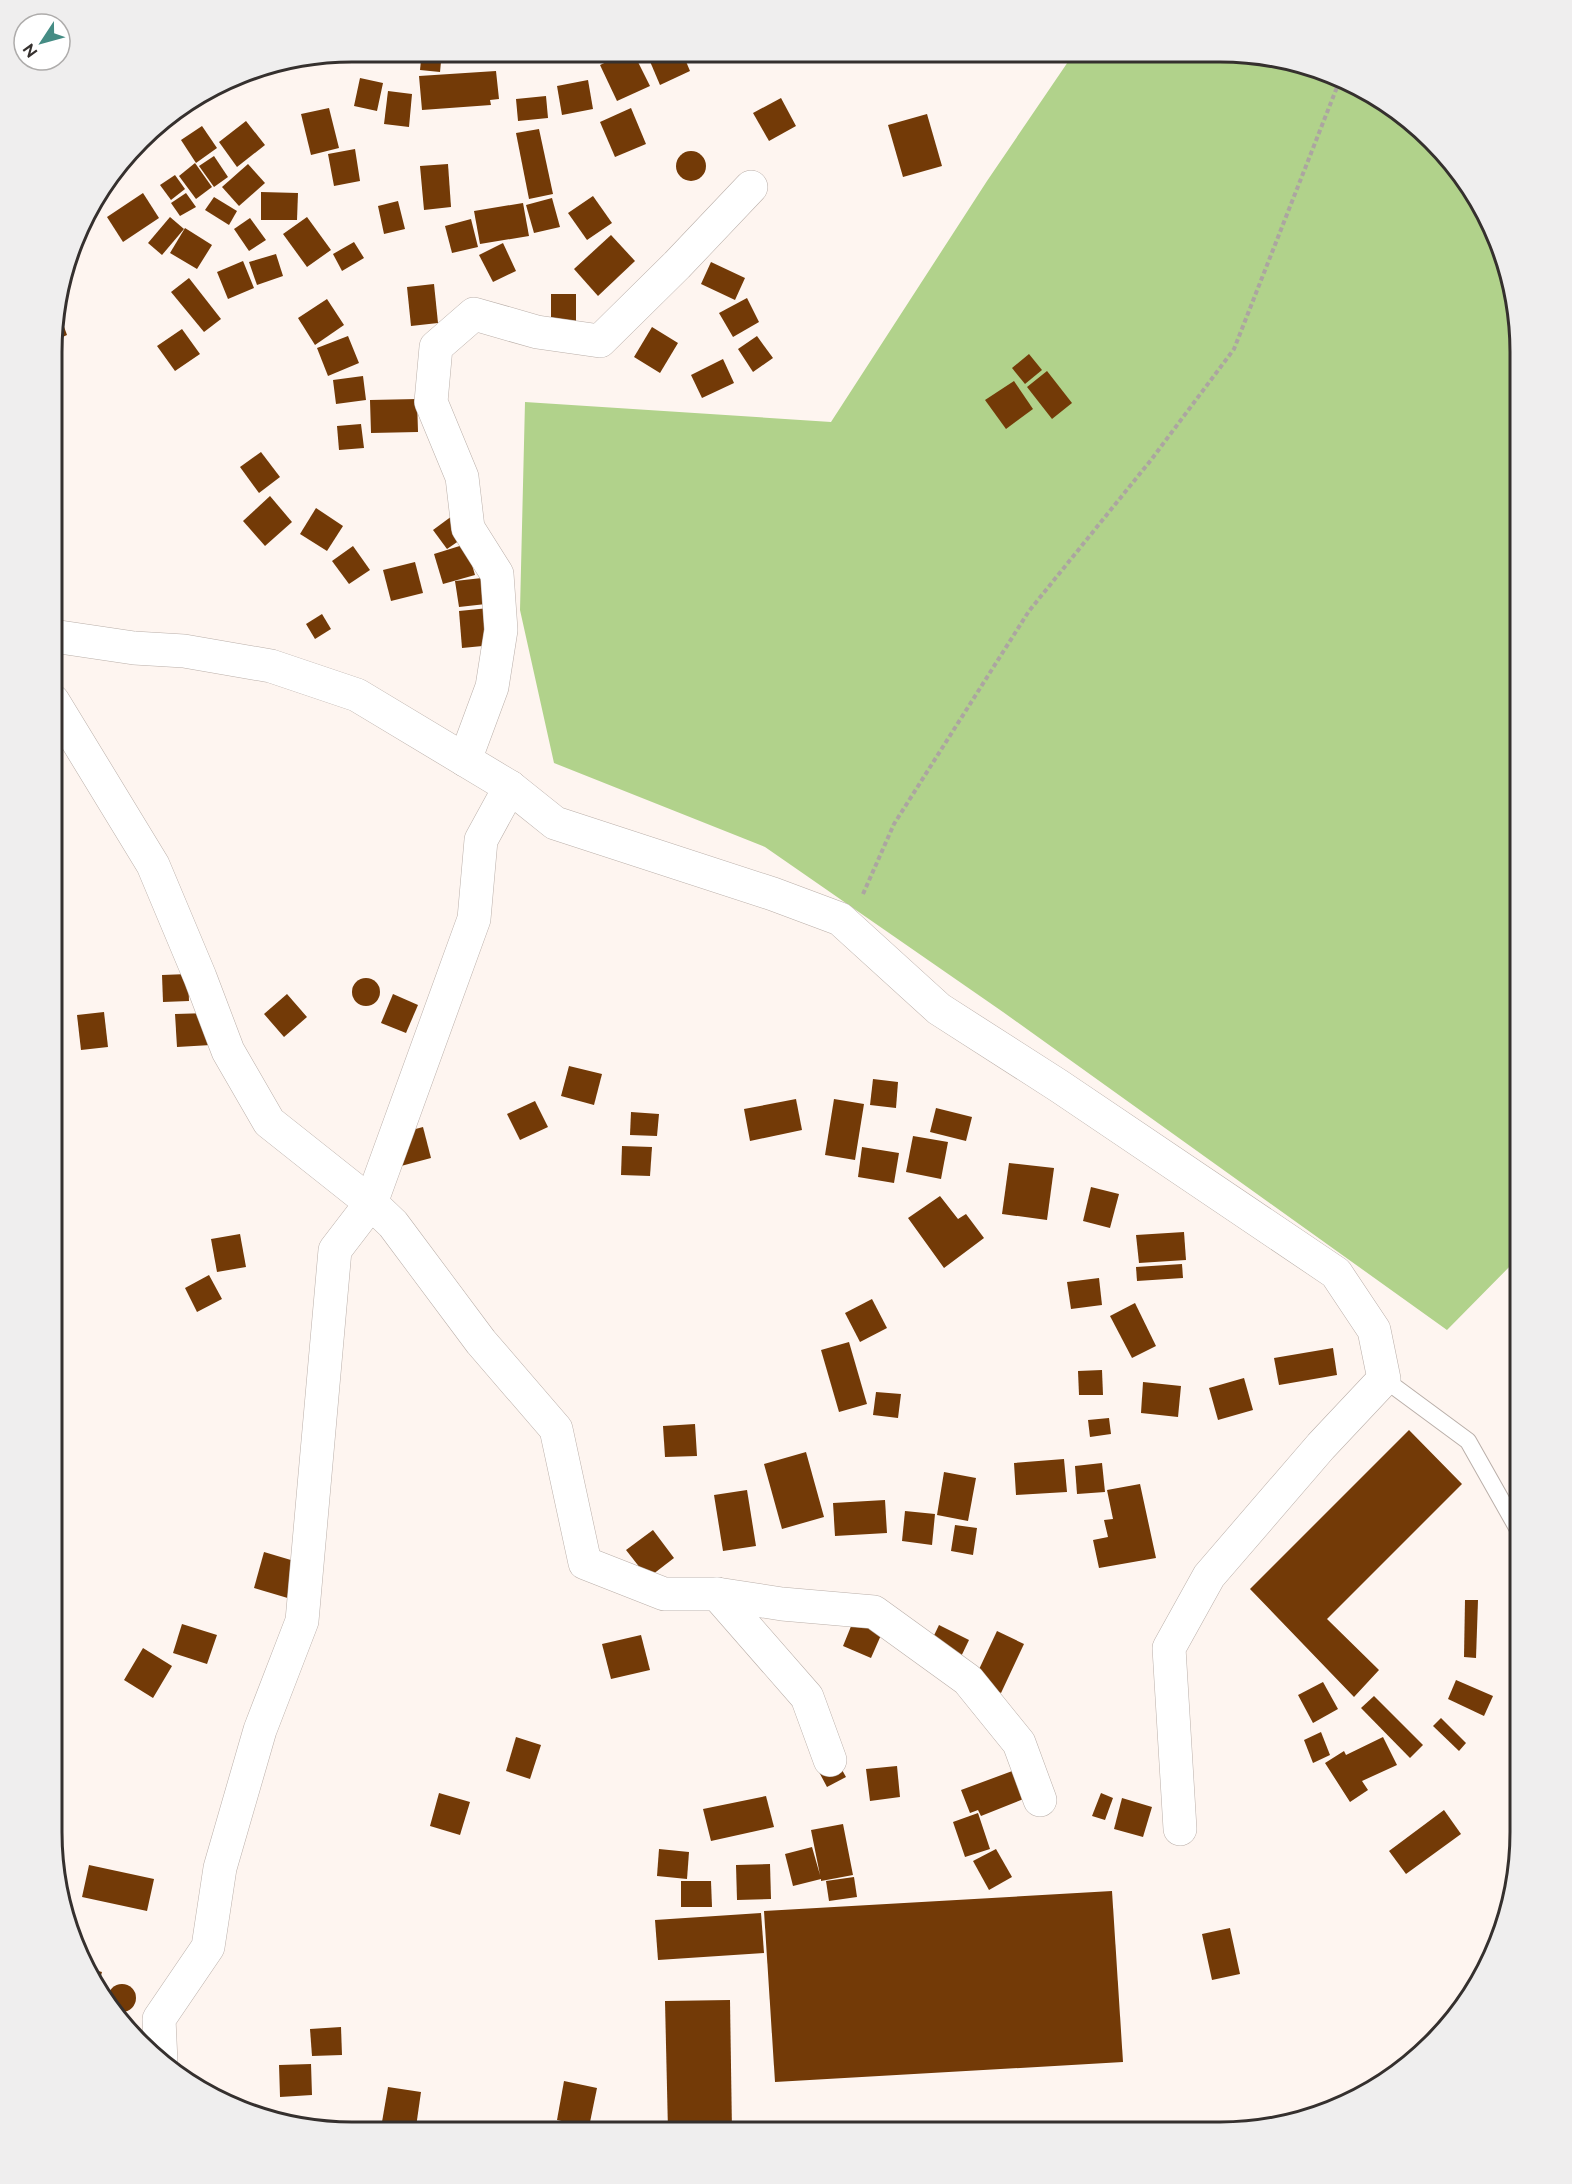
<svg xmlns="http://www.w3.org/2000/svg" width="1572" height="2184" viewBox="0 0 1572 2184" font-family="Raleway,sans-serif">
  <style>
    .green { fill: #b1d28b }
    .building { fill: #733a07 }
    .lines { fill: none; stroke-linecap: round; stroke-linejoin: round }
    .lane-casing { stroke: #baafa9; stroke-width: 18 }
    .street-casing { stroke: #baafa9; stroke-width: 34 }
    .path { stroke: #aca5a1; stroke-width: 4; stroke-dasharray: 4.5 3; stroke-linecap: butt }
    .lane { stroke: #fff; stroke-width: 16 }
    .street { stroke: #fff; stroke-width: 33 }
    .rim { fill: none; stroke: #35302e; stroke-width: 3 }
  </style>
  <rect width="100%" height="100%" fill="#fef5f0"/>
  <!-- green -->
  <polygon class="green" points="1074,53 1260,54 1335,74 1403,113 1459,168 1490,219 1511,274 1521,351 1521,1255 1447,1330 1003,1012 765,847 554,763 520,610 525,402 831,422 987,181"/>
  <!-- building -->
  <g class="building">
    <polygon points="422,51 442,51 440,72 420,70"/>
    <polygon points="628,52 633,52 650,86 617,101 600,65"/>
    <polygon points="646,52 682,52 690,71 660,85"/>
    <polygon points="496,71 499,99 490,100 491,105 422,110 419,76"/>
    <polygon points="360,78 383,83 377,111 354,106"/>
    <polygon points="588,80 593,109 562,115 557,86"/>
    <polygon points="388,91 412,94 409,127 384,124"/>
    <polygon points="546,96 548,118 518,121 516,99"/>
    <polygon points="781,98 796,126 769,141 753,113"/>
    <polygon points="329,108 339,148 311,155 301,114"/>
    <polygon points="631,108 646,144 615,157 600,122"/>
    <polygon points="927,114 942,166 903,177 888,125"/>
    <polygon points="246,121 265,145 237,167 219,142"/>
    <polygon points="202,126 217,148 196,163 181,140"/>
    <polygon points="539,129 553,194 529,199 516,133"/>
    <polygon points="355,149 360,181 334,186 328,154"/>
    <circle cx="691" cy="166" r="15"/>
    <polygon points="214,156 228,177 214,187 199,166"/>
    <polygon points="195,163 212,187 196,199 179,176"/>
    <polygon points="248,164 265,183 239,206 222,187"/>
    <polygon points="448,164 451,207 424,210 420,166"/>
    <polygon points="175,175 185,189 171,200 160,185"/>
    <polygon points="261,192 298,193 297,220 261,220"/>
    <polygon points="143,193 159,218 123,242 107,217"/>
    <polygon points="186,193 196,207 180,216 171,203"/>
    <polygon points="593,196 612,223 587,240 568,213"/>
    <polygon points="214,197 237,211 229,225 205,210"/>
    <polygon points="552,198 560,227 534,233 526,205"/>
    <polygon points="398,201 405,229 384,234 378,206"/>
    <polygon points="523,203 529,236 480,244 474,211"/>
    <polygon points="170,217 184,229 162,255 148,243"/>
    <polygon points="307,217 331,250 307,267 283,234"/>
    <polygon points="250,218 266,240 249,251 234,229"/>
    <polygon points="471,219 478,247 452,253 445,226"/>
    <polygon points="185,228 212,245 197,269 170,253"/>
    <polygon points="611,235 635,261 598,296 574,269"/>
    <polygon points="354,242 364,258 342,271 333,254"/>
    <polygon points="503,243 516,271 493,282 479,255"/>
    <polygon points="276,254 283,276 257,285 249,262"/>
    <polygon points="243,261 254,288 228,299 217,272"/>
    <polygon points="711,262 745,278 735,300 701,284"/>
    <polygon points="189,278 221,319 204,332 171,292"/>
    <polygon points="434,284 438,323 411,326 407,287"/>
    <rect x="551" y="294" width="25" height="28"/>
    <polygon points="747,298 759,322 733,337 719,313"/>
    <polygon points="327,299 344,325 315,345 298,318"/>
    <polygon points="57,307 67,335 54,341 54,312"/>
    <polygon points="652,327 678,343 660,373 634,357"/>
    <polygon points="182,329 200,354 175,371 157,346"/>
    <polygon points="348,336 359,363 328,376 317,348"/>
    <polygon points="757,336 773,358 753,372 738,349"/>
    <polygon points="1029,354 1042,370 1025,384 1012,368"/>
    <polygon points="723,359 734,383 702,398 691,375"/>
    <polygon points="1047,371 1072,403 1052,419 1027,387"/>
    <polygon points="363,376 366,400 336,404 333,380"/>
    <polygon points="1014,381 1033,409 1006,429 985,400"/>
    <polygon points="417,399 418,432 371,433 370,400"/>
    <polygon points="361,424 364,448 339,450 337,426"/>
    <polygon points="261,452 280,477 259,493 240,467"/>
    <polygon points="270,496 292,522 265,546 243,521"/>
    <polygon points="316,508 343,526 327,551 300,534"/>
    <polygon points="452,516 466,536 447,549 433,530"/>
    <polygon points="466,544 475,575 443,584 434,554"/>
    <polygon points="353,546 370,570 349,584 332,561"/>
    <polygon points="415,562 423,593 391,601 383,570"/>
    <polygon points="482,578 486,604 459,607 455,581"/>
    <polygon points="489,608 493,645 462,648 459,611"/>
    <polygon points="322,614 331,629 315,639 306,624"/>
    <polygon points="53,775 58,798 53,799"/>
    <polygon points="188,974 189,1001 163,1002 162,975"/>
    <circle cx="366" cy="992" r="14"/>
    <polygon points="287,994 307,1017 284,1037 264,1014"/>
    <polygon points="393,994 418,1005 406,1033 381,1023"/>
    <polygon points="104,1012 108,1047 81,1050 77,1015"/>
    <polygon points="209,1013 211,1045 177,1047 175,1014"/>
    <polygon points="569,1066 602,1074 594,1105 561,1096"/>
    <polygon points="873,1079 898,1082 896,1108 870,1105"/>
    <polygon points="796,1099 802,1130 750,1141 744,1109"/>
    <polygon points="834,1099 864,1104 855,1160 825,1155"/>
    <polygon points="535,1101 548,1127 520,1140 507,1114"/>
    <polygon points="936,1108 972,1117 966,1141 930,1132"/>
    <polygon points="631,1112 659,1114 657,1136 630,1135"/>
    <polygon points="423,1127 431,1158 401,1166 393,1135"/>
    <polygon points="913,1136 948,1142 941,1179 906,1172"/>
    <polygon points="622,1146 652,1147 650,1176 621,1175"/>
    <polygon points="862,1147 899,1153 894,1183 858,1177"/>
    <polygon points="1009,1163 1054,1168 1047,1220 1002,1214"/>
    <polygon points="1091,1187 1119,1194 1110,1228 1083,1221"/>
    <polygon points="940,1196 958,1219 966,1214 984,1238 944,1268 908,1218"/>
    <polygon points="1184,1232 1186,1260 1139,1263 1136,1235"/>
    <polygon points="240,1234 246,1267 217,1272 211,1239"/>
    <polygon points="1182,1264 1183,1278 1137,1281 1136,1267"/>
    <polygon points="209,1275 222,1299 197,1312 185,1288"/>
    <polygon points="1099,1278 1102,1305 1071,1309 1067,1282"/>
    <polygon points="872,1299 887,1328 860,1342 845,1313"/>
    <polygon points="1135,1303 1156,1346 1132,1358 1110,1316"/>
    <polygon points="849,1342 867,1404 839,1412 821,1350"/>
    <polygon points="1333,1348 1337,1375 1279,1385 1274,1358"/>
    <polygon points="1102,1370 1103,1395 1079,1395 1078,1371"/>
    <polygon points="1244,1378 1253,1410 1218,1420 1209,1388"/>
    <polygon points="1143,1382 1181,1386 1178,1417 1141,1413"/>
    <polygon points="876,1392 901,1394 898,1418 873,1415"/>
    <polygon points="1109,1418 1111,1434 1090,1437 1088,1420"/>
    <polygon points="695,1424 697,1456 665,1457 663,1426"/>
    <polygon points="1409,1430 1462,1484 1327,1619 1379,1670 1354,1697 1250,1589"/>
    <polygon points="806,1452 824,1517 782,1529 764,1464"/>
    <polygon points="1064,1459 1067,1492 1016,1495 1014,1463"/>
    <polygon points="1102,1463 1105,1492 1077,1494 1075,1466"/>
    <polygon points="944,1472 976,1478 968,1521 937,1515"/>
    <polygon points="1140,1484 1156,1558 1099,1568 1093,1540 1108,1537 1104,1520 1113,1519 1107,1490"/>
    <polygon points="747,1490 756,1546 723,1551 714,1495"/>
    <polygon points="885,1500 887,1533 835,1536 833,1503"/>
    <polygon points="905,1511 935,1514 932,1545 902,1541"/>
    <polygon points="955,1525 977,1528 973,1555 951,1551"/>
    <polygon points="653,1530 674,1558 648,1578 626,1550"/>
    <polygon points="264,1552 301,1563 291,1599 254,1588"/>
    <polygon points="1465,1600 1478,1600 1476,1658 1464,1657"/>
    <polygon points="856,1614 885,1626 871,1658 843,1646"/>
    <polygon points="182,1624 217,1635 207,1664 173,1653"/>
    <polygon points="939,1625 969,1640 957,1665 927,1650"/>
    <polygon points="997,1631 1024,1644 1001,1693 974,1680"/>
    <polygon points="641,1635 650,1670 611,1679 602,1644"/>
    <polygon points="143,1648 172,1666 153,1698 124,1680"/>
    <polygon points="1456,1680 1493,1696 1484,1716 1448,1699"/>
    <polygon points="1323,1682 1338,1709 1313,1723 1298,1695"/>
    <polygon points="1374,1696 1423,1745 1410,1758 1361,1708"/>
    <polygon points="1441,1718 1466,1743 1459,1751 1433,1726"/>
    <polygon points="1321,1732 1330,1755 1313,1763 1304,1740"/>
    <polygon points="516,1737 541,1745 530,1779 506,1771"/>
    <polygon points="1383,1737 1397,1765 1362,1781 1368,1790 1350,1802 1325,1763 1344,1751 1346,1755"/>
    <polygon points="837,1761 846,1777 827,1787 819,1772"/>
    <polygon points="897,1766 900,1797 870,1801 866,1769"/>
    <polygon points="1015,1770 1026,1798 981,1816 978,1810 970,1813 961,1790"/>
    <polygon points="439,1793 470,1802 460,1835 430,1826"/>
    <polygon points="1101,1793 1113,1798 1105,1820 1092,1816"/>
    <polygon points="766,1796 774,1827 711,1841 703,1809"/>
    <polygon points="1122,1798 1152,1807 1143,1837 1114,1829"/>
    <polygon points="1444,1810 1461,1834 1406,1874 1389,1851"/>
    <polygon points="978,1813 990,1849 965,1857 953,1822"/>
    <polygon points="843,1824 853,1875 821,1881 821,1879 793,1886 785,1854 812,1847 820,1875 811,1830"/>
    <polygon points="659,1849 689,1852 687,1879 657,1876"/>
    <polygon points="996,1849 1012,1877 989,1890 973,1861"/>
    <polygon points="770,1864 771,1899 737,1900 736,1865"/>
    <polygon points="89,1865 154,1879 147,1911 82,1897"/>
    <polygon points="854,1877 857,1897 829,1901 826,1881"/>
    <polygon points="681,1881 711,1881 712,1907 681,1907"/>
    <polygon points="1112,1891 1123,2062 775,2082 764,1911"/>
    <polygon points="761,1913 764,1953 658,1960 655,1920"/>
    <polygon points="1230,1928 1240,1974 1212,1980 1202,1934"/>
    <polygon points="83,1967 102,1972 97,1989"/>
    <circle cx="122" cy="1998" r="14"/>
    <polygon points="730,2000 732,2132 668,2131 665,2001"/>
    <polygon points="341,2027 342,2055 312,2056 310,2029"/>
    <polygon points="311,2064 312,2095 280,2097 279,2065"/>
    <polygon points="564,2081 597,2088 589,2127 557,2120"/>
    <polygon points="388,2087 421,2092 416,2127 382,2122"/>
    <polygon points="470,2123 491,2131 467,2131"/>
  </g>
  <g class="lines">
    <!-- lane casing -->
    <g class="lane-casing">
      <polyline id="lane" points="1384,1379 1468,1441 1520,1533"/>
    </g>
    <!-- street casing -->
    <g class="street-casing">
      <g id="street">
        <polyline points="53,636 134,648 184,651 271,666 357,695 510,787 555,823 773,894 840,919 939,1009 1059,1086 1336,1273 1374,1330 1384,1379 1321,1446 1209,1576 1169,1648 1180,1829"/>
        <polyline points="53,701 153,865 200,977 228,1051 269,1122 371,1203 393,1224 481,1342 556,1429 585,1563 664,1594 717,1594 807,1697 830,1760"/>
        <polyline points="465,760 492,687 501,630 497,574 468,528 462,477 431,402 436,347 474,314 537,332 600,341 677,265 751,187"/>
        <polyline points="717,1594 782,1604 874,1612 968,1680 1019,1743 1040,1800"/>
        <polyline points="161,2062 159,2019 208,1947 220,1868 260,1730 302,1621 335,1250 371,1203 474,919 481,840 510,787"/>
      </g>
    </g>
    <!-- path -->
    <polyline class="path" points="863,894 894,824 1029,611 1151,460 1234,349 1341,77"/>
    <!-- lane -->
    <use href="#lane" class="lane"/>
    <!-- street -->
    <use href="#street" class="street"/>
  </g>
  <!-- crop -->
  <path d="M0 0H1572V2184H0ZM352 62H1220A290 290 0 0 1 1510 352V1832A290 290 0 0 1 1220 2122H352A290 290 0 0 1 62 1832V352A290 290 0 0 1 352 62Z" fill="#efeeee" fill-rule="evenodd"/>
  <path class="rim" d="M352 62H1220A290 290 0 0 1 1510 352V1832A290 290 0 0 1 1220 2122H352A290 290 0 0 1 62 1832V352A290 290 0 0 1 352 62Z"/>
  <!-- north arrow -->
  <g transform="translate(42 42) rotate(234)"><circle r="28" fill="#ffffff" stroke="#aeacab" stroke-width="1.5"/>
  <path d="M0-4.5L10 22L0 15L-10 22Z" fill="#458c84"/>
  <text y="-9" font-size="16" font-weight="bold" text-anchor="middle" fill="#35302e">N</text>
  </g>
</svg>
